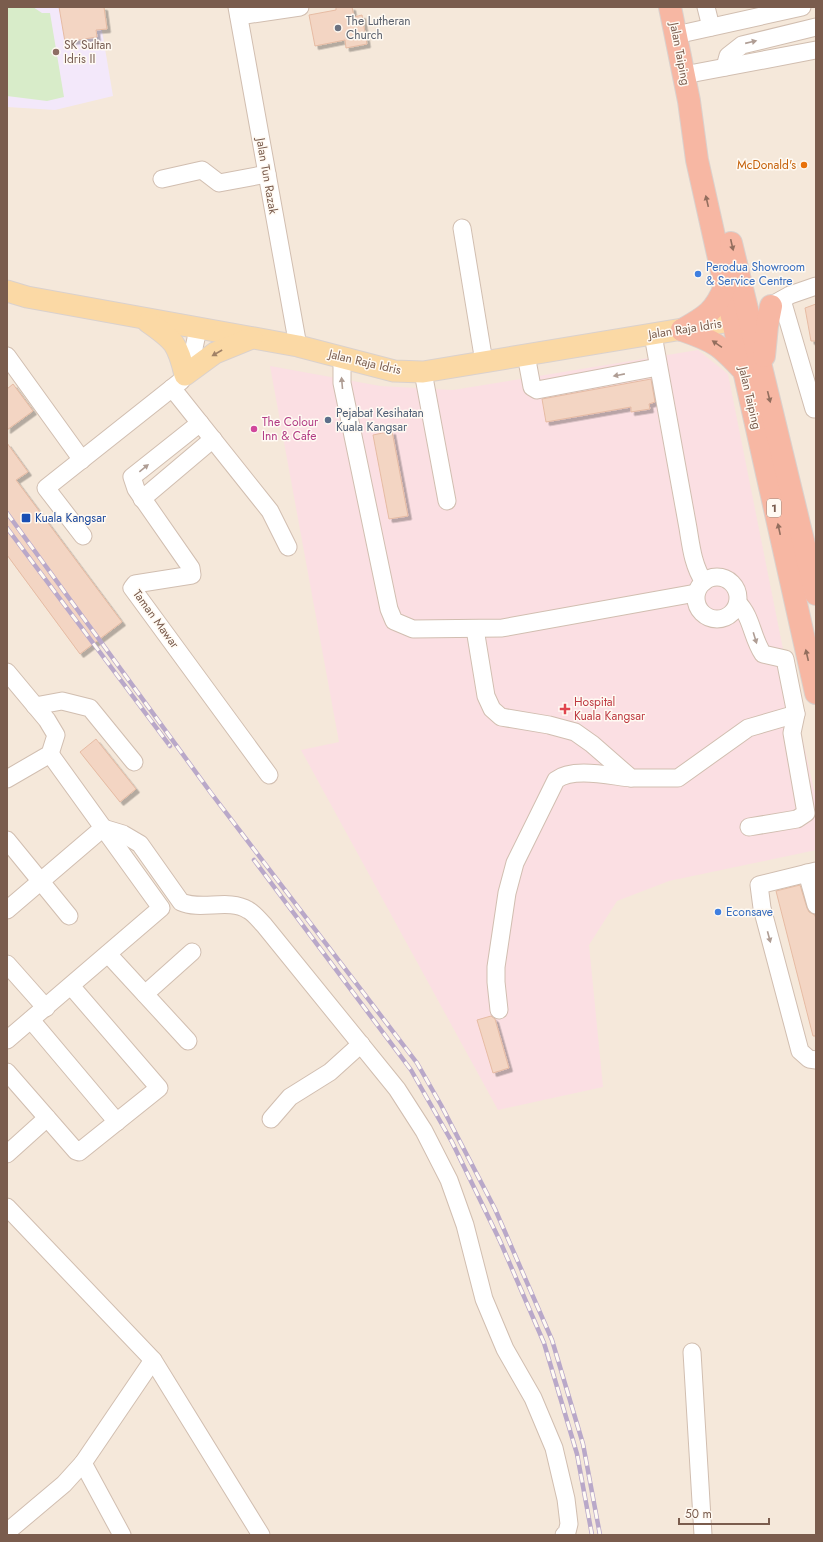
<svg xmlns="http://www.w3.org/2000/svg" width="823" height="1542" viewBox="0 0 823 1542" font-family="Jost,sans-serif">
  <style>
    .residential { fill: #f5e8da }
    .education { fill: #f3e8fa }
    .medical { fill: #fbdfe3 }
    .green { fill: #d8ecc9 }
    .building { fill: #f3d5c3; stroke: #e6bba3; filter: url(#shadow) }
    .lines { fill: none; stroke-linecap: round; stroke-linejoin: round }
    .minor-casing { stroke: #d1beb0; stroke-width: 19 }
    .major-casing { stroke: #dad1cd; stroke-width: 23 }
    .highway-casing { stroke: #dad1cd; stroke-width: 24 }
    .minor { stroke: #fff; stroke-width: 17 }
    .major { stroke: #fbd9a5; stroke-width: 21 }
    .highway { stroke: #f7b7a3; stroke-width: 22 }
    .rail-casing { stroke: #b9a8c9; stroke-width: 4.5 }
    .rail { stroke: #fffaf3; stroke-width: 3; stroke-dasharray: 9; stroke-linecap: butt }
    .oneway { fill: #af9d94 }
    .oneway2 { fill: #936e5e }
    .oneway3 { fill: #a18267 }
    .worship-dot { fill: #6b7280; stroke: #fffaf3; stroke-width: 1.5 }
    .education-dot { fill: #8d6e63; stroke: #fffaf3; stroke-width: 1.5 }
    .food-dot { fill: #e8710a; stroke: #fffaf3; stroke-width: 1.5 }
    .shop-dot { fill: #3f7fe0; stroke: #fffaf3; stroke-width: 1.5 }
    .service-dot { fill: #5c6f8a; stroke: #fffaf3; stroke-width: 1.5 }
    .hotel-dot { fill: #d1479c; stroke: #fffaf3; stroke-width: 1.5 }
    .transit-dot { fill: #1a4fb4; stroke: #fffaf3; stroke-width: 1.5 }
    .health-dot { fill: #e0444e; stroke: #fffaf3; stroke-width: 1.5 }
    .labels { text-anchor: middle; stroke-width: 3; stroke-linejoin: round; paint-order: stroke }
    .shield { fill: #fffaf3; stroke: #a28b7f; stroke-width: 1 }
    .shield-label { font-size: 11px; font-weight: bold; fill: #7a5c4d }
    .worship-label { font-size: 12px; fill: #5b616d; stroke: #fffaf3; text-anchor: start }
    .education-label { font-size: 12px; fill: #785e54; stroke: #fffaf3; text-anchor: start }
    .street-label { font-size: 12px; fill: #7a5c4d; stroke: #fffaf3 }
    .food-label { font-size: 12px; fill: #c56008; stroke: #fffaf3; text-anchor: end }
    .shop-label { font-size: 12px; fill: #366cbe; stroke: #fffaf3; text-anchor: start }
    .service-label { font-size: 12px; fill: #4e5e75; stroke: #fffaf3; text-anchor: start }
    .hotel-label { font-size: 12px; fill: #b23c85; stroke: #fffaf3; text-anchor: start }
    .transit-label { font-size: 12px; fill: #164399; stroke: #fffaf3; text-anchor: start }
    .health-label { font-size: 12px; fill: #be3a42; stroke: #fffaf3; text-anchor: start }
  </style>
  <defs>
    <filter id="shadow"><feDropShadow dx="3.5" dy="3.5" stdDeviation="0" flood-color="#0004"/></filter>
  </defs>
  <rect width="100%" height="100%" fill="#fdf6ec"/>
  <!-- residential -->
  <rect class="residential" x="7" y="7" width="809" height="1528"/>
  <!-- education -->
  <polygon class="education" points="7,7 98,7 113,96 55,110 7,107"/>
  <!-- medical -->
  <polygon class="medical" points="698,350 728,374 788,674 816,799 816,850 669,881 617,901 589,945 603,1087 498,1110 301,750 339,742 270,366 380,386 453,390"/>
  <!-- green -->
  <polygon class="green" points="7,7 33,7 42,13 50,13 64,97 47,101 7,96"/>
  <!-- building -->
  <g class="building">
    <polygon points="59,7 104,7 107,29 96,30 97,37 65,42"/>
    <polygon points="336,7 352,7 354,17 362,15 367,44 346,48 345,40 315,46 309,15 336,10"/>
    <polygon points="816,304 816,341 811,341 805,308"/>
    <polygon points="651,379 655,402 649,404 650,409 631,412 631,407 546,422 542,399"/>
    <polygon points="13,384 33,411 7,430 7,389"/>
    <polygon points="392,431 408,516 389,519 373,435"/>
    <polygon points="7,443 28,472 16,480 122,622 80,654 7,555"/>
    <polygon points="96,739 136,789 120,802 80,752"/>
    <polygon points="800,885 807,908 809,912 815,915 816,920 816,1036 813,1036 776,891"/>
    <polygon points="491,1016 495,1019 509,1068 493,1073 477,1020"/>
  </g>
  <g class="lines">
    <!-- minor casing -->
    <g class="minor-casing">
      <g id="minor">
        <polyline points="237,7 298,346"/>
        <polyline points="706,7 711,27"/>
        <polyline points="239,16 300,7"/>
        <polyline points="676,35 802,7"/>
        <polyline points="725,67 728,56 742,45 816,27"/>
        <polyline points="684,75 816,50"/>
        <polyline points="162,179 202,170 219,183 267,174"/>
        <polyline points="462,228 484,362"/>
        <polyline points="782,300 814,409 816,408"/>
        <polyline points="772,305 790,295 816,286"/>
        <path d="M653,335L688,528C691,546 693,566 704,582"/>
        <polyline points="526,355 532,387 537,390 658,367"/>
        <polyline points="7,356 82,460"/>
        <polyline points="342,358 342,383 389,609 394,621 413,629 502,628 696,593"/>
        <polyline points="423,372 447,501"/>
        <polyline points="172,388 270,511 288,547"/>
        <polyline points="200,423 132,477 136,489 191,568 192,575 135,584 132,588 269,775"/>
        <polyline points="142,499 213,439"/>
        <polyline points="83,536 46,488 181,381 190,367 198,329"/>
        <circle cx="717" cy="598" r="21"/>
        <path d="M738,603C752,617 752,638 763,654L785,659L796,714L792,733L806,813L797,819L749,827"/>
        <polyline points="475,629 486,696 492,709 501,717 549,725 575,732 592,744 631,778 678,778 748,728 796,714"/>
        <polyline points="7,672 47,720 56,735 50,754 7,779"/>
        <polyline points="35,706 62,701 90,708 134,762"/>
        <polyline points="7,840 69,916"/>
        <polyline points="816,871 759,885 762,908 800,1051 809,1059 816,1060"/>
        <polyline points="807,873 816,905"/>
        <path d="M7,910L103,828L123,834L140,844L181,902C201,911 229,898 248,910C254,913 259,920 264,925L397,1089L424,1131L449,1180L465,1225L484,1299L505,1349L533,1398L554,1448L566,1499L569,1524L567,1532L564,1535"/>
        <polyline points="108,954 188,1041"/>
        <polyline points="7,964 46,1008"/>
        <polyline points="145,994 192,952"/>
        <path d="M499,1010L496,982V967L507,893L515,863L556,780C573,767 610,776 631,778"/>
        <polyline points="31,1020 117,1122"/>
        <polyline points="7,1040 161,908 50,754"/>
        <polyline points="7,1072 76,1151 79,1152 159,1088 71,986"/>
        <polyline points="271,1119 290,1097 330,1072 361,1044"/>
        <polyline points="7,1154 47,1118"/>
        <polyline points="7,1207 153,1360 261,1535"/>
        <polyline points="692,1352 703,1535"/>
        <polyline points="83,1463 122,1535"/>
        <polyline points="7,1532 64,1484 83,1463 153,1360"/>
      </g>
    </g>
    <!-- major casing -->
    <g class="major-casing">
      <g id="major">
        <polyline points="7,291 27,297 298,346 394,371 423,372 749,318"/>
        <path d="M148,322C174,340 178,344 185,375L215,353L252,338"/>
      </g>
    </g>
    <!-- highway casing -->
    <g class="highway-casing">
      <g id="highway">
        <polyline points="670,7 689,101 697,160 816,693"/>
        <polyline points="731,243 816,594"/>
        <path d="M682,330C714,341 720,345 743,370"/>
        <path d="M682,330C705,317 715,312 725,286"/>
        <polyline points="764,356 767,326 771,306"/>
      </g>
    </g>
    <!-- minor -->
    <use href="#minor" class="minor"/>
    <!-- major -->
    <use href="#major" class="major"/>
    <!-- highway -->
    <use href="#highway" class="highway"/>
    <!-- rail casing -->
    <g class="rail-casing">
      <g id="rail">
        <polyline points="7,513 211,793 417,1063 441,1105 495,1209 552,1340 583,1444 600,1535"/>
        <polyline points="7,528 170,746"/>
        <polyline points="254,860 411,1070 452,1142 500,1241 544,1343 577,1454 592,1535"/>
      </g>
    </g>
    <!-- rail -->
    <use href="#rail" class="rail"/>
  </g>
  <!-- one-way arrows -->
  <defs><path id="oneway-solid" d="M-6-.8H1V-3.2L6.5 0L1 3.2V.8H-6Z"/></defs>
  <g class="oneway">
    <use href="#oneway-solid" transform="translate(751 42) rotate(-13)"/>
    <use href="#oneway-solid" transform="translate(619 375) rotate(169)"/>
    <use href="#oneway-solid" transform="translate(342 383) rotate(-95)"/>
    <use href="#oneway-solid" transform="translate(144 468) rotate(-39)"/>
    <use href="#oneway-solid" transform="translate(755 638) rotate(73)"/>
    <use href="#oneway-solid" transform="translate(769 937) rotate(75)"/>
  </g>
  <g class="oneway2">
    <use href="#oneway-solid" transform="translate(707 201) rotate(-103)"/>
    <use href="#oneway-solid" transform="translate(732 245) rotate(77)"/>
    <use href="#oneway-solid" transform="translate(717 344) rotate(-146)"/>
    <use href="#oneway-solid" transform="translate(769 397) rotate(76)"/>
    <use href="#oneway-solid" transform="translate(779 529) rotate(-102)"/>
    <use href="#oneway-solid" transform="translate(807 655) rotate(-103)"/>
  </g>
  <use class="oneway3" href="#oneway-solid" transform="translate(217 353) rotate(150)"/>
  <!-- markers -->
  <circle class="worship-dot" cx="338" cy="28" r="4"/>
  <circle class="education-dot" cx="56" cy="52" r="4"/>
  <circle class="food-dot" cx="804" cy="165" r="4"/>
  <g class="shop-dot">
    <circle cx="698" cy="274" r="4"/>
    <circle cx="718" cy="912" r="4"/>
  </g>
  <circle class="service-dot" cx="328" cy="420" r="4"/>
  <circle class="hotel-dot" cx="254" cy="429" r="4"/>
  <rect class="transit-dot" x="21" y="513" width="10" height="10" rx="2"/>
  <path class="health-dot" d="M563 703h4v4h4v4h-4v4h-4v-4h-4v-4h4z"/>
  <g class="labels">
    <!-- shield labels -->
    <rect class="shield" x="767" y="499" width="14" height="18" rx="3"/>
    <g class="shield-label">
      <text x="774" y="512">1</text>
    </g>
    <!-- worship labels -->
    <g class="worship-label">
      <text x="346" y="25">The Lutheran<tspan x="346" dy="14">Church</tspan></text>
    </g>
    <!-- education labels -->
    <g class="education-label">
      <text x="64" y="49">SK Sultan<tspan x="64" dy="14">Idris II</tspan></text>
    </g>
    <!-- street labels -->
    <g class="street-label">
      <text transform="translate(680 54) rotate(79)" y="4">Jalan Taiping</text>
      <text transform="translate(267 176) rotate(80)" y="4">Jalan Tun Razak</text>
      <text transform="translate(685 329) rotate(-9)" y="4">Jalan Raja Idris</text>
      <text transform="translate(365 362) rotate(13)" y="4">Jalan Raja Idris</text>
      <text transform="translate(750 398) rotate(77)" y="4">Jalan Taiping</text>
      <text transform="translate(156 619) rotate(54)" y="4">Taman Mawar</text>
    </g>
    <!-- food labels -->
    <g class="food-label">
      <text x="796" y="169">McDonald's</text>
    </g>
    <!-- shop labels -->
    <g class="shop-label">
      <text x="706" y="271">Perodua Showroom<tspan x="706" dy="14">&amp; Service Centre</tspan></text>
      <text x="726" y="916">Econsave</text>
    </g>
    <!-- service labels -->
    <g class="service-label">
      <text x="336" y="417">Pejabat Kesihatan<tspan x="336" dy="14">Kuala Kangsar</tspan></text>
    </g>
    <!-- hotel labels -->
    <g class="hotel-label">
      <text x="262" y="426">The Colour<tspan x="262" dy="14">Inn &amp; Cafe</tspan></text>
    </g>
    <!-- transit labels -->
    <g class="transit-label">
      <text x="35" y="522">Kuala Kangsar</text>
    </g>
    <!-- health labels -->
    <g class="health-label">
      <text x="574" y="706">Hospital<tspan x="574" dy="14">Kuala Kangsar</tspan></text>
    </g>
  </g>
  <!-- border -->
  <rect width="823" height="1542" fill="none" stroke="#7a5c4d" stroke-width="16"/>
  <!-- scale -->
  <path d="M679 1518v6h90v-6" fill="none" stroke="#7a5c4d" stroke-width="2"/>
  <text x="685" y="1518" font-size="12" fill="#7a5c4d" stroke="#fffaf3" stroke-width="3" paint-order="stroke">50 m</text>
</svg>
